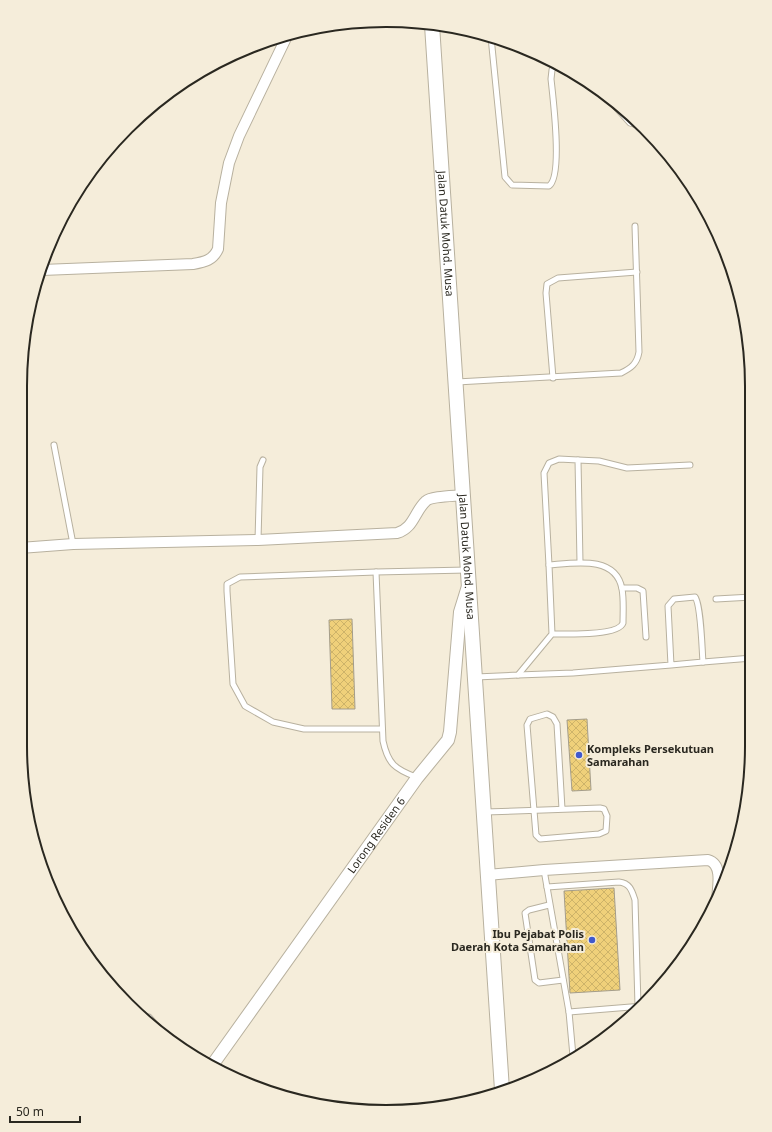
<svg xmlns="http://www.w3.org/2000/svg" width="772" height="1132" viewBox="0 0 772 1132" font-family="'Noto Sans',sans-serif">
  <style>
    .building { fill: url(#building-cross-hatch); stroke: #a49d8b }
    .lines { fill: none; stroke-linecap: round; stroke-linejoin: round }
    .service-casing { stroke: #b8b19f; stroke-width: 7 }
    .minor-casing { stroke: #b8b19f; stroke-width: 12 }
    .tertiary-casing { stroke: #b8b19f; stroke-width: 14 }
    .secondary-casing { stroke: #b8b19f; stroke-width: 16 }
    .service { stroke: #fff; stroke-width: 5 }
    .minor { stroke: #fff; stroke-width: 10 }
    .tertiary { stroke: #fff; stroke-width: 12 }
    .secondary { stroke: #fff; stroke-width: 14 }
    .poi-dot { fill: #4059cc; stroke: #f5edda; stroke-width: 1.5 }
    .labels { text-anchor: middle; stroke-width: 4; stroke-linejoin: round; paint-order: stroke }
    .street-label { font-size: 11px; fill: #2a2820; stroke: #f5edda }
    .poi-label { font-size: 11px; font-weight: bold; fill: #2a2820; stroke: #f5edda; text-anchor: start }
    .rim { fill: none; stroke: #2a2820; stroke-width: 2 }
  </style>
  <defs>
    <pattern id="building-cross-hatch" width="8" height="8" patternUnits="userSpaceOnUse"><rect width="8" height="8" fill="#efd07a"/><path d="M0 0l8 8M0 8l8-8" fill="none" stroke="#cdb369"/></pattern>
  </defs>
  <rect width="100%" height="100%" fill="#f5edda"/>
  <!-- building -->
  <g class="building">
    <polygon points="352,619 355,709 332,709 329,620"/>
    <polygon points="587,719 591,790 572,791 567,720"/>
    <polygon points="614,888 620,990 570,993 564,891"/>
  </g>
  <g class="lines">
    <!-- service casing -->
    <g class="service-casing">
      <g id="service">
        <path d="M491,37L505,177L512,185L549,186C563,176 553,98 551,79L552,70L556,64"/>
        <polyline points="602,92 630,123 637,125 640,123"/>
        <polyline points="553,378 546,293 547,284 558,278 637,272"/>
        <path d="M457,382L621,373C631,368 637,364 639,352L635,226"/>
        <polyline points="54,445 73,544"/>
        <polyline points="578,460 599,461 627,468 690,465"/>
        <polyline points="258,540 260,467 263,460"/>
        <polyline points="549,565 544,473 549,463 559,459 578,460 580,562"/>
        <polyline points="376,572 240,577 227,584 227,591 233,684 245,706 273,722 304,729 382,729"/>
        <polyline points="622,588 637,588 643,591 646,637"/>
        <polyline points="716,599 752,597"/>
        <polyline points="703,662 752,658"/>
        <path d="M518,675L573,673L671,665L668,606L674,599L695,597C701,604 702,651 703,662L671,665"/>
        <path d="M476,677L518,675L552,634L549,565C574,563 616,555 622,589C624,600 623,612 623,623C619,636 565,634 552,634"/>
        <path d="M416,777C395,769 388,764 383,741L376,572L467,570"/>
        <polyline points="485,812 600,808 604,809 607,816 606,831 599,834 540,839 536,835 527,725 530,719 547,714 553,717 557,724 562,809"/>
        <polyline points="544,870 569,1012 643,1006"/>
        <path d="M547,887L619,882C630,883 632,891 635,900L638,1006"/>
        <polyline points="549,905 529,910 525,913 535,980 539,983 563,980"/>
        <polyline points="569,1012 573,1056"/>
        <polyline points="141,1017 149,1017 162,1032"/>
      </g>
    </g>
    <!-- minor casing -->
    <g class="minor-casing">
      <g id="minor">
        <path d="M42,270L193,264C205,262 213,260 218,249L221,203L229,163L239,136L287,36"/>
        <path d="M20,548L73,544L258,540L397,533C414,528 414,512 426,501C431,496 455,496 463,495"/>
        <path d="M487,875L544,870L708,860C723,864 718,887 717,899"/>
      </g>
    </g>
    <!-- tertiary casing -->
    <g class="tertiary-casing">
      <g id="tertiary">
        <path id="s1" d="M213,1064L417,778L448,740L450,732L460,612L469,583"/>
      </g>
    </g>
    <!-- secondary casing -->
    <g class="secondary-casing">
      <g id="secondary">
        <path id="s2" d="M432,25L502,1090"/>
      </g>
    </g>
    <!-- service -->
    <use href="#service" class="service"/>
    <!-- minor -->
    <use href="#minor" class="minor"/>
    <!-- tertiary -->
    <use href="#tertiary" class="tertiary"/>
    <!-- secondary -->
    <use href="#secondary" class="secondary"/>
  </g>
  <!-- markers -->
  <g class="poi-dot">
    <circle cx="579" cy="755" r="4"/>
    <circle cx="592" cy="940" r="4"/>
  </g>
  <g class="labels">
    <!-- street labels -->
    <g class="street-label">
      <text dy="4" stroke="none"><textPath href="#s2" startOffset="209">Jalan Datuk Mohd. Musa</textPath></text>
      <text dy="4" stroke="none"><textPath href="#s2" startOffset="533">Jalan Datuk Mohd. Musa</textPath></text>
      <text dy="4" stroke="none"><textPath href="#s1" startOffset="281">Lorong Residen 6</textPath></text>
    </g>
    <!-- poi labels -->
    <g class="poi-label">
      <text x="587" y="753">Kompleks Persekutuan<tspan x="587" dy="13">Samarahan</tspan></text>
      <text x="584" y="938" text-anchor="end">Ibu Pejabat Polis<tspan x="584" dy="13">Daerah Kota Samarahan</tspan></text>
    </g>
  </g>
  <!-- crop -->
  <path d="M0 0H772V1132H0ZM386 27H386A359 359 0 0 1 745 386V746A359 359 0 0 1 386 1105H386A359 359 0 0 1 27 746V386A359 359 0 0 1 386 27Z" fill="#f5edda" fill-rule="evenodd"/>
  <path class="rim" d="M386 27H386A359 359 0 0 1 745 386V746A359 359 0 0 1 386 1105H386A359 359 0 0 1 27 746V386A359 359 0 0 1 386 27Z"/>
  <!-- scale -->
  <path d="M10 1116v6h70v-6" fill="none" stroke="#2a2820" stroke-width="2"/>
  <text x="16" y="1116" font-size="12" fill="#2a2820" stroke="#f5edda" stroke-width="3" paint-order="stroke">50 m</text>
</svg>
